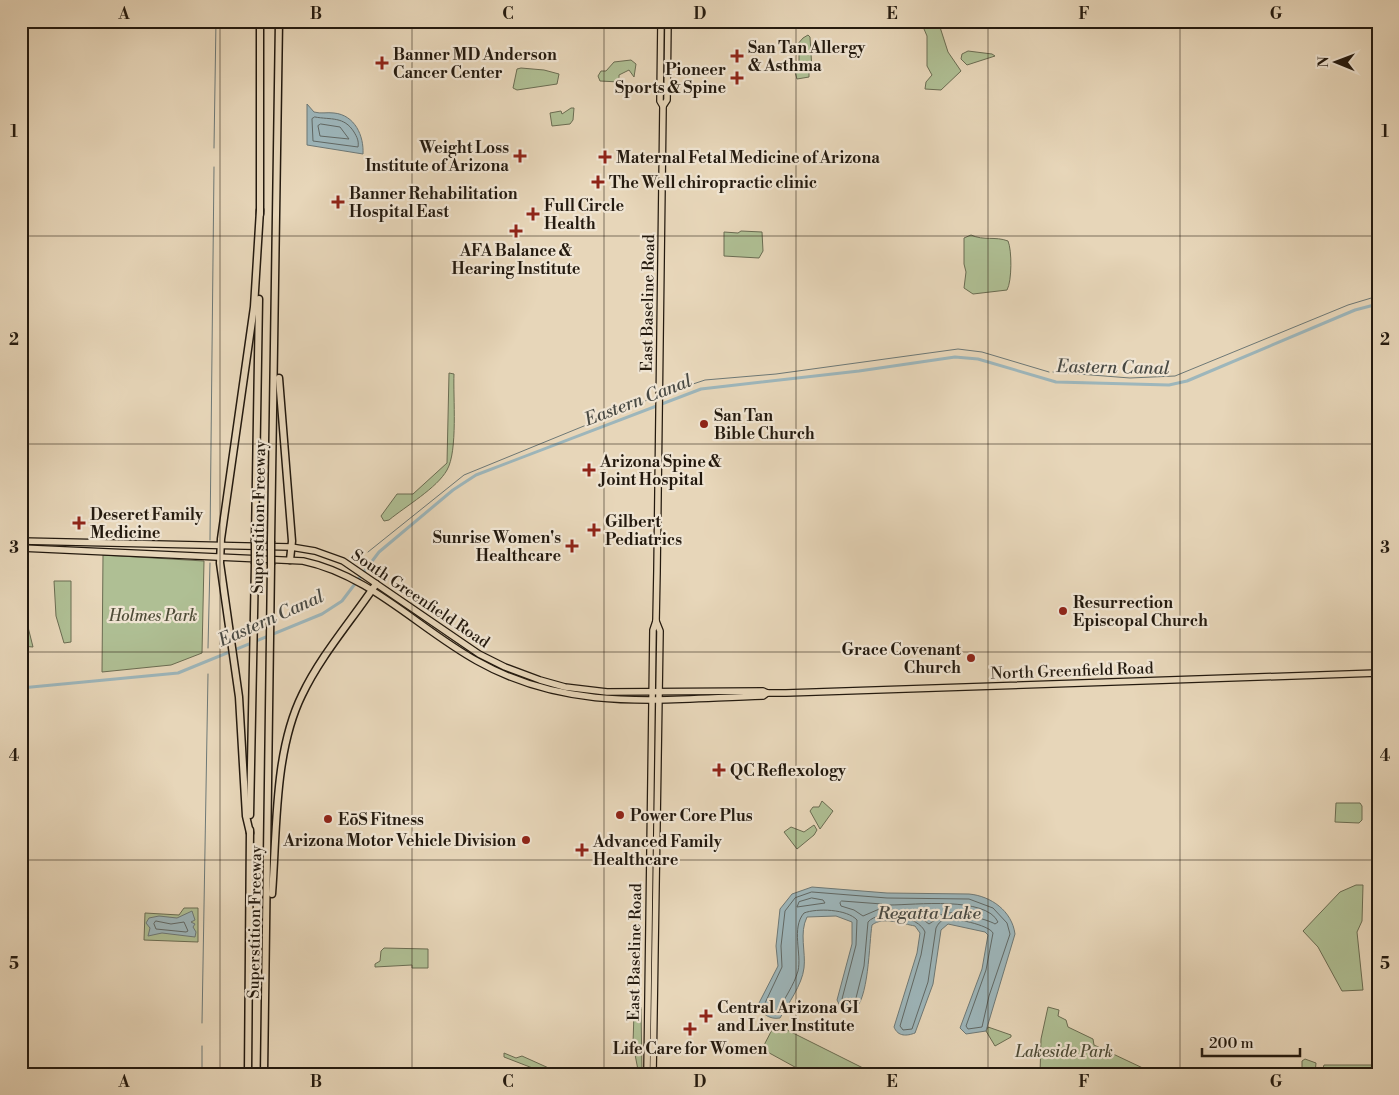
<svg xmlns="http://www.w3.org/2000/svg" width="1399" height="1095" viewBox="0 0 1399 1095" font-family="'Libre Bodoni',serif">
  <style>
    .green { fill: #afbf94; stroke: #6a6c52 }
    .water { fill: #9db6bb; stroke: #6d7876 }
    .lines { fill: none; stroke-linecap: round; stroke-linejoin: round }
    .shore { stroke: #606865; stroke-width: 1 }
    .stream { stroke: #6d7876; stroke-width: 1 }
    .canal { stroke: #9db6bb; stroke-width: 3 }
    .major-casing { stroke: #241a0f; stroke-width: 8 }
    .highway-casing { stroke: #241a0f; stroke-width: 9 }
    .major { stroke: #e7d6b9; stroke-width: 5.5 }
    .highway { stroke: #e7d6b9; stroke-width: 6 }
    .highway-bridge-casing { stroke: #241a0f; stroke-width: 9; stroke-linecap: butt }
    .highway-bridge { stroke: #e7d6b9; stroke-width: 6 }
    .grid { fill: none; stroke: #241a0f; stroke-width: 1; stroke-opacity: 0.55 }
    .poi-dot { fill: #8f2418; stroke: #efe4d2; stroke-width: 2 }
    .labels { text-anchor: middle; stroke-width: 4.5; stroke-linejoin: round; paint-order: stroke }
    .poi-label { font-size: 16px; font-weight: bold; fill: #241a0f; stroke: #efe4d2; text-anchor: start }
    .street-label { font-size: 16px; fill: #241a0f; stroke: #efe4d2 }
    .park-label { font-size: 16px; font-style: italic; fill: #4e4c37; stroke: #efe4d2 }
    .water-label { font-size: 18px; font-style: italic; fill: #484943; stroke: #efe4d2 }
    .neatline { fill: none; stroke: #241a0f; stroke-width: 2 }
    .grid-label { font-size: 16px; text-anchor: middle; font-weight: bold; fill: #241a0f }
  </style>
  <rect width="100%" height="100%" fill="#e7d6b9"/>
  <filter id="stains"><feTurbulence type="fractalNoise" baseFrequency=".004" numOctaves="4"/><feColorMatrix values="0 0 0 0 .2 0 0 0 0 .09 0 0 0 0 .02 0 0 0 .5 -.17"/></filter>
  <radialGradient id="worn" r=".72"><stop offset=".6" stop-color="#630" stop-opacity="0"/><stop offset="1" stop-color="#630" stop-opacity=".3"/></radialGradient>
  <!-- green -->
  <g class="green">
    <polygon points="928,21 937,21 939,24 948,52 961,71 941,90 925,89 926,82 932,75 927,66 927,36 924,29"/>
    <polygon points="808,35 810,37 812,70 809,71 809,77 797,79 795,72 799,69 799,51 796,46 803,38"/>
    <polygon points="968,51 992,54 995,56 967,65 961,59 962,54"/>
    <polygon points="631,60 636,64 634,77 629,70 619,75 619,82 600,81 598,76 601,71 606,71 614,62"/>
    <polygon points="521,68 544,70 559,74 557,84 517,90 513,88 517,69"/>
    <polygon points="571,108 574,108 573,120 570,124 552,126 550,113 561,111 562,114"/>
    <polygon points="741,231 762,232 763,251 759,258 724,256 724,232 738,233"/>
    <path d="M971,235C984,241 995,236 1008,241C1012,250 1012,281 1007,290L973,294L964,288L966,272L964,264V238Z"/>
    <path d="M449,373L454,374C453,397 458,451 447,470C437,488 406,506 389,520L384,521L381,516L397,494H413L447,463Z"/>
    <polygon points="103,555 204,561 202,653 171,665 102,672"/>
    <polygon points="21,580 27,623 33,647 21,646"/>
    <polygon points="54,581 71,581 71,642 64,643 56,616"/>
    <polygon points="822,801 833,811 820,829 810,811 813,807 819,807"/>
    <polygon points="1336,803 1360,803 1362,806 1362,820 1359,823 1335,822"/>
    <polygon points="814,825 817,830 814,835 797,849 784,832 791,827 804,832"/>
    <polygon points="1356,885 1363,885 1362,921 1357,932 1363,990 1342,991 1318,947 1303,931 1340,892"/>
    <polygon points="184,908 198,908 198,942 144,940 145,913 179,915"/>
    <polygon points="384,948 428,949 428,968 412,968 412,965 375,967 375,964 380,961 381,951"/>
    <polygon points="641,1007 642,1074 630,1074 630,1070 638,1070 633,1044 634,1012"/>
    <polygon points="1048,1007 1059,1010 1058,1016 1066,1020 1068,1027 1093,1039 1094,1045 1147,1070 1148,1073 1218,1073 1222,1071 1265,1070 1268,1072 1275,1069 1302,1069 1302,1061 1305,1059 1316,1063 1315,1074 1040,1074 1041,1039"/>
    <polygon points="775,1024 875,1074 833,1074 826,1070 824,1074 804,1072 762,1049"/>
    <polygon points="988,1027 1011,1035 1011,1037 995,1046 986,1031"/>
    <polygon points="504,1053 516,1058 522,1056 562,1074 548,1074 504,1057"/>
    <polygon points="1324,1065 1378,1065 1378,1074 1321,1074"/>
  </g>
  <!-- water -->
  <g class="water">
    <path d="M307,104L314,112C321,114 327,112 334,113C355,115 364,136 363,154L307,145Z"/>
    <path d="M812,887L887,893L969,894C991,896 1012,911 1015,934L986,1031L966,1034L960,1028L982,969L988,935L985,932L948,924L941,930L933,984L915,1033C907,1036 898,1037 894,1027L917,953L920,933L915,926C903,924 883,916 872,925C869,942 869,1003 853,1010L840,1006L837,1000L852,944V922L836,916L807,917C799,933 806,952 804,968C802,985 788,1004 780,1018C769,1020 760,1013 759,1003L778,966L776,946L780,909L792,894Z"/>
    <polygon points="192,911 195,920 191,922 195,924 193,927 196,932 195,937 162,933 148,936 150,928 146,923 149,918 159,916 177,918"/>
  </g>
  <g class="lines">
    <!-- shore -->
    <g class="shore">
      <path d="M315,117C331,120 344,116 354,132C357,137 359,141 358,147L313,141L312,119Z"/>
      <polygon points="321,124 340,127 349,139 320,136 318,126"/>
      <path d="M812,892L887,898L969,899L993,908L1007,923L1010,934L989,996L982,1027L968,1029L966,1026L986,970L993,933C989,925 953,917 944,920C940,921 938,924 936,928L928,982L912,1029L903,1030L900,1026L921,955L925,932C919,916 879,909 868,922L864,966L855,1002L852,1005L842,999L856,945L857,920C847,909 817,908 804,913C791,928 802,954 798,971C794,985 784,999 777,1013L767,1010L765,1003L782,967L781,946L785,911L795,898Z"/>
      <polygon points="812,898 823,900 825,903 797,907 799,902"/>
      <polygon points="842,901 882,904 884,907 863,916 854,910 841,906 840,903"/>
      <path d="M890,905C915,905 986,896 998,922L995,924C987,919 954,911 945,913C938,915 935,921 929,924L918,916L889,909L887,907Z"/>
      <polygon points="156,921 171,924 184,922 188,931 186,932 156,929 154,924"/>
    </g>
    <!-- stream -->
    <g class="stream">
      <polyline points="214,148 216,21"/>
      <polyline points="1053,372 1130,378 1175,376 1348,305 1378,296"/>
      <polyline points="672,391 705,380 776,374 958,349 982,352 1049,372"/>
      <polyline points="210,540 214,167"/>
      <polyline points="368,552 464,475 650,399"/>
      <polyline points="208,648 210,563"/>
      <polyline points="202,1023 208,674"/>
      <polyline points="202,1074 202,1046"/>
    </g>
    <!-- canal -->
    <polyline class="canal" points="21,688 178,673 322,614 342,601 379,552 453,490 476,475 701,389 859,371 955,357 978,359 1056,382 1169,385 1187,381 1355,310 1378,304"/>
    <!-- major casing -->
    <g class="major-casing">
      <g id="major">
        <polyline points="661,21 660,101 663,106"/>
        <polyline points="21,541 291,547 315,551 343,561 479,654 505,667 540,680 565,687 607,692 763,691 767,693 786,693 1378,673"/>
        <path d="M21,548L303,561C370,575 419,629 477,661C569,713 661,699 763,696L767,693"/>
        <polyline points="647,1074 653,630 656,621"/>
        <polyline points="653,1074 660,631 656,621 657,571 663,106 667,100 668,21"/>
      </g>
    </g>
    <!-- highway casing -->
    <g class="highway-casing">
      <g id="highway">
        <polyline points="260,214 260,21"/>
        <polyline points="279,378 292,541 290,560"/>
        <polyline points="255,540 259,299"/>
        <polyline points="271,541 279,21"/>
        <polyline points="250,815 255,564"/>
        <polyline points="250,833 246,816 239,697 220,563 221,539 254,307 260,210"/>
        <path d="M272,894C277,830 274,752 302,695C321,655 352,620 376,584"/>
        <polyline points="248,1074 250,830"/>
        <polyline points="264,1074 271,565"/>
      </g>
    </g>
    <!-- major -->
    <use href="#major" class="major"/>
    <!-- highway -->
    <use href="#highway" class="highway"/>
    <!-- highway-bridge casing -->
    <g class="highway-bridge-casing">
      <g id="highway-bridge">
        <polyline points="255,564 255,540"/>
        <polyline points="271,565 271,541"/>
      </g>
    </g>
    <!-- highway-bridge -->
    <use href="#highway-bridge" class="highway-bridge"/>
  </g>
  <!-- grid -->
  <path class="grid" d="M220,21V1074M412,21V1074M604,21V1074M796,21V1074M988,21V1074M1180,21V1074M21,236H1378M21,444H1378M21,652H1378M21,860H1378"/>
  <!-- markers -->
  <g class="poi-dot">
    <path d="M734.5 48.5h5v5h5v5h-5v5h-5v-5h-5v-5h5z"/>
    <path d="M379.5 55.5h5v5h5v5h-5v5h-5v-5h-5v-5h5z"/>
    <path d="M734.5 70.5h5v5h5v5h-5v5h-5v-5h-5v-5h5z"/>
    <path d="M517.5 148.5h5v5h5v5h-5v5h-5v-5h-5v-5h5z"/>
    <path d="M602.5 149.5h5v5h5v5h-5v5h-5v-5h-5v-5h5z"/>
    <path d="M595.5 174.5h5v5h5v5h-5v5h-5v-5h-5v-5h5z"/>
    <path d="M335.5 194.5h5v5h5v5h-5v5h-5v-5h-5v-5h5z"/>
    <path d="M530.5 206.5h5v5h5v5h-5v5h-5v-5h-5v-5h5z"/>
    <path d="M513.5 223.5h5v5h5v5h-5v5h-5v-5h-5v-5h5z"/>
    <circle cx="704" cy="424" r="5"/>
    <path d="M586.5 462.5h5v5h5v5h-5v5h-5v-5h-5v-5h5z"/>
    <path d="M76.5 515.5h5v5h5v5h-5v5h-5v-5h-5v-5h5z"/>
    <path d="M591.5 522.5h5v5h5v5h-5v5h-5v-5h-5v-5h5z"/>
    <path d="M569.5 538.5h5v5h5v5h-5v5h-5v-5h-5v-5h5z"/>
    <circle cx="1063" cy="611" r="5"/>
    <circle cx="971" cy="658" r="5"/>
    <path d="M716.5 762.5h5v5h5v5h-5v5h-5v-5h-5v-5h5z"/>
    <circle cx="620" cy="815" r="5"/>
    <circle cx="328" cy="819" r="5"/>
    <circle cx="526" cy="840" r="5"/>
    <path d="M579.5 842.5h5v5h5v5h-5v5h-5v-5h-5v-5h5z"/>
    <path d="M703.5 1008.5h5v5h5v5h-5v5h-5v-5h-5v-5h5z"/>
    <path d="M687.5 1021.5h5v5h5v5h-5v5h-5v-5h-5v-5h5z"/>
  </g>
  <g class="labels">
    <!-- poi labels -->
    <g class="poi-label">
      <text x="748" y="53">San Tan Allergy<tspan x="748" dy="18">&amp; Asthma</tspan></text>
      <text x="393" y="60">Banner MD Anderson<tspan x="393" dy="18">Cancer Center</tspan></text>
      <text x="726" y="75" text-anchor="end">Pioneer<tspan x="726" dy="18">Sports &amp; Spine</tspan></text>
      <text x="509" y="153" text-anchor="end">Weight Loss<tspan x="509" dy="18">Institute of Arizona</tspan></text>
      <text x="616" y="163">Maternal Fetal Medicine of Arizona</text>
      <text x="609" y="188">The Well chiropractic clinic</text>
      <text x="349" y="199">Banner Rehabilitation<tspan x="349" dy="18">Hospital East</tspan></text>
      <text x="544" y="211">Full Circle<tspan x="544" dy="18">Health</tspan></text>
      <text x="516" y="256" text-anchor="middle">AFA Balance &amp;<tspan x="516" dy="18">Hearing Institute</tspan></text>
      <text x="714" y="421">San Tan<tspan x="714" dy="18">Bible Church</tspan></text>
      <text x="600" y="467">Arizona Spine &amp;<tspan x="600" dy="18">Joint Hospital</tspan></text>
      <text x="90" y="520">Deseret Family<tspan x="90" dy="18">Medicine</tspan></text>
      <text x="605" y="527">Gilbert<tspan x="605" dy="18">Pediatrics</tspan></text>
      <text x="561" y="543" text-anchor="end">Sunrise Women's<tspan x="561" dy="18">Healthcare</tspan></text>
      <text x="1073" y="608">Resurrection<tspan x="1073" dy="18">Episcopal Church</tspan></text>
      <text x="961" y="655" text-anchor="end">Grace Covenant<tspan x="961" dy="18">Church</tspan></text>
      <text x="730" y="776">QC Reflexology</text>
      <text x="630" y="821">Power Core Plus</text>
      <text x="338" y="825">EōS Fitness</text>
      <text x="516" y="846" text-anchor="end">Arizona Motor Vehicle Division</text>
      <text x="593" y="847">Advanced Family<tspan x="593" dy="18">Healthcare</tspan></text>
      <text x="717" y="1013">Central Arizona GI<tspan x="717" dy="18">and Liver Institute</tspan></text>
      <text x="690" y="1054" text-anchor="middle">Life Care for Women</text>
    </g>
    <!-- street labels -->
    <g class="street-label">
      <text transform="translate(647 303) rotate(-89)" y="6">East Baseline Road</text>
      <text transform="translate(258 517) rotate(-89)" y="6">Superstition Freeway</text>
      <text transform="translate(421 598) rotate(34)" y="6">South Greenfield Road</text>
      <text transform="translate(1072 670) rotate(-2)" y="6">North Greenfield Road</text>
      <text transform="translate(254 922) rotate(-89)" y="6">Superstition Freeway</text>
      <text transform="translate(634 952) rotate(-89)" y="6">East Baseline Road</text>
    </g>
    <!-- park labels -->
    <g class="park-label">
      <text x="153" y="621">Holmes Park</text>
      <text x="1064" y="1057">Lakeside Park</text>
    </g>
    <!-- water labels -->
    <g class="water-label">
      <text transform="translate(1113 367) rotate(1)" y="6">Eastern Canal</text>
      <text transform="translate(638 400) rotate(-21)" y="6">Eastern Canal</text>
      <text transform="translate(271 618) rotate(-24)" y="6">Eastern Canal</text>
      <text x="929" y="919">Regatta Lake</text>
    </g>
  </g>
  <!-- margin -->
  <rect width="1399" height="1095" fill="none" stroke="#e7d6b9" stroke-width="55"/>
  <!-- north arrow -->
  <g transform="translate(1336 62) rotate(271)" stroke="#efe4d2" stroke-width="4" paint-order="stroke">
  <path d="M0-4L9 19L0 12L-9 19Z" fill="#241a0f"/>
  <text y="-8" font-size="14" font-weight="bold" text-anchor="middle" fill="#241a0f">N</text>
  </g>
  <!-- scale -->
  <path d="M1202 1048v8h98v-8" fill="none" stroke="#241a0f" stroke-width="2.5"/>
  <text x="1209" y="1048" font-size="15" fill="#241a0f" stroke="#efe4d2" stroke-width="4" paint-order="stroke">200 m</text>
  <rect x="28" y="28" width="1344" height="1040" class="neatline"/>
  <g class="grid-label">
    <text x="124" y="19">A</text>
    <text x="316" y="19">B</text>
    <text x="508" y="19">C</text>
    <text x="700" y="19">D</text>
    <text x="892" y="19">E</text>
    <text x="1084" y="19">F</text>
    <text x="1276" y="19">G</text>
    <text x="14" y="137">1</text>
    <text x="1385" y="137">1</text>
    <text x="14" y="345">2</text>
    <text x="1385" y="345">2</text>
    <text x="14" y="553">3</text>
    <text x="1385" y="553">3</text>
    <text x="14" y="761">4</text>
    <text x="1385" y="761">4</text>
    <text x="14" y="969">5</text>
    <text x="1385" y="969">5</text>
    <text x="124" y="1087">A</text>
    <text x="316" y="1087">B</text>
    <text x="508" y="1087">C</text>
    <text x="700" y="1087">D</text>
    <text x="892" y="1087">E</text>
    <text x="1084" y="1087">F</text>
    <text x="1276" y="1087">G</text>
  </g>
  <rect width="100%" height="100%" filter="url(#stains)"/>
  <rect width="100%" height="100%" fill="url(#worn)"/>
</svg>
